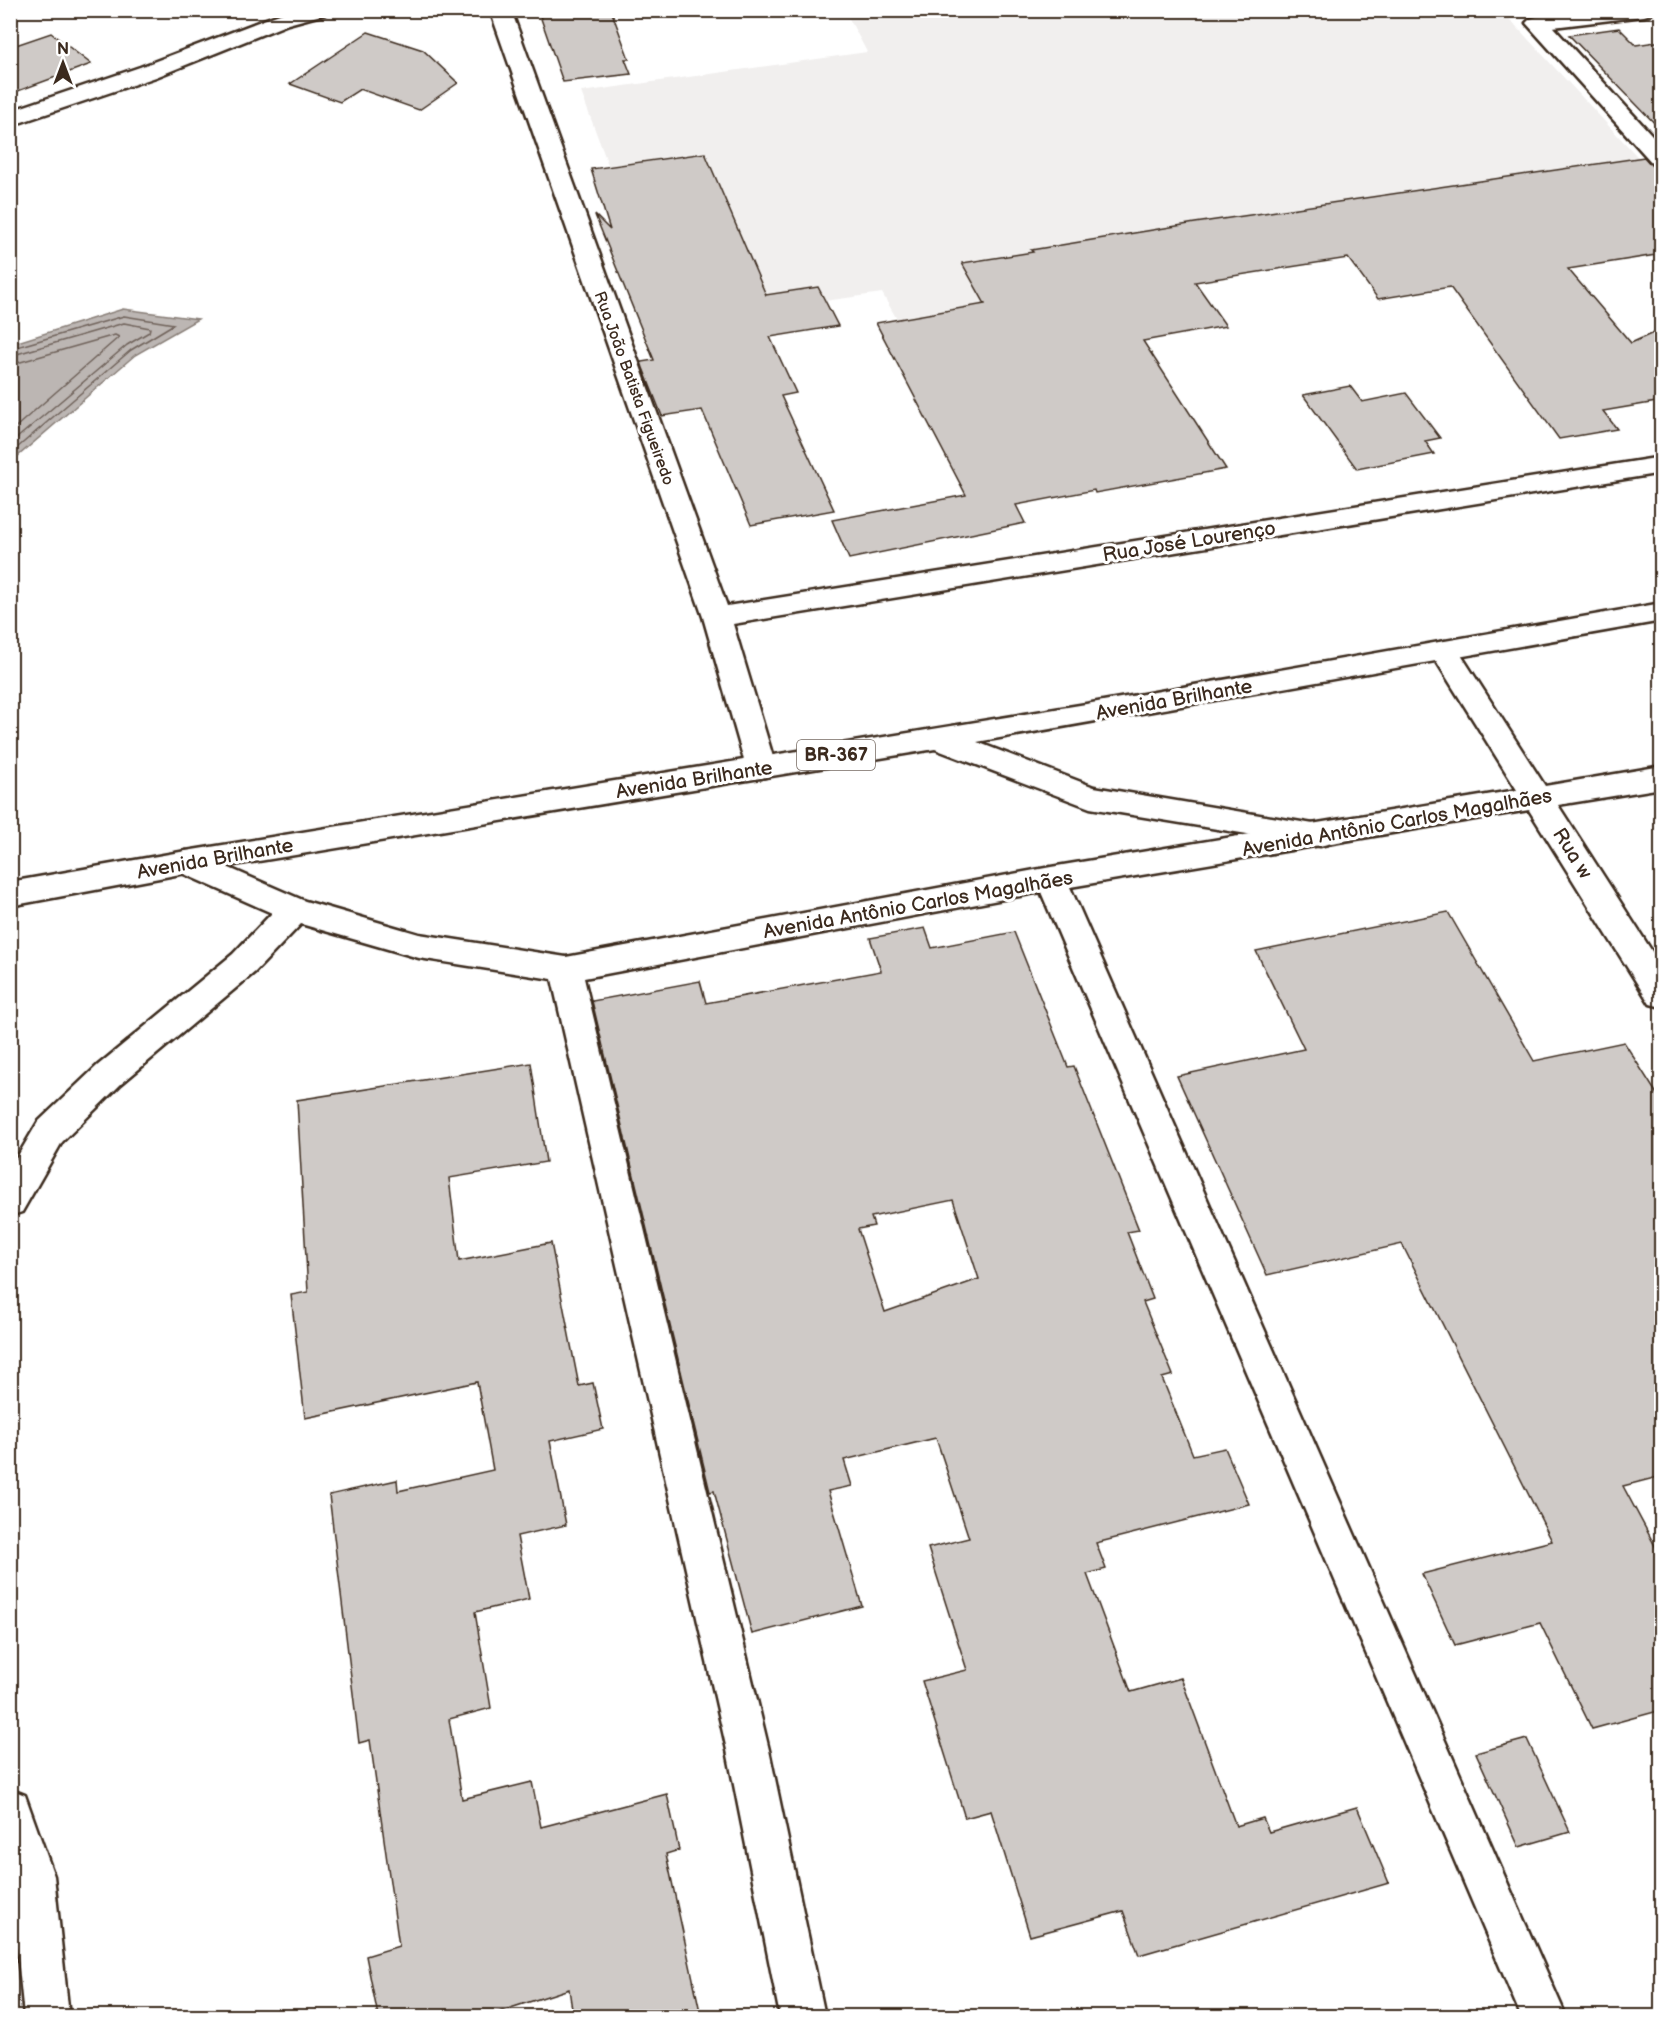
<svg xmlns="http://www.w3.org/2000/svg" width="1672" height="2027" viewBox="0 0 1672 2027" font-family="'Balsamiq Sans',sans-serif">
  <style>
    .built { fill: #f1efee }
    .water { fill: #bcb6b3; stroke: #887e77; stroke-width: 1.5 }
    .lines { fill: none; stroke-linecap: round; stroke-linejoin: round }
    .shore { stroke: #6f625a; stroke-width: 1.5 }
    .building { fill: #cfcac7; stroke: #3b2a1e; stroke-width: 1.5; fill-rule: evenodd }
    .minor-casing { stroke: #3b2a1e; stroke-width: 5 }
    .secondary-casing { stroke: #3b2a1e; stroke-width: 5 }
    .primary-casing { stroke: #3b2a1e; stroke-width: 5 }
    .minor { fill: #fff; fill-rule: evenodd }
    .secondary { fill: #fff; fill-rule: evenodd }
    .primary { fill: #fff; fill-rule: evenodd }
    .labels { text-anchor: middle; stroke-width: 6; stroke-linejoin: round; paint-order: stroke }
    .far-street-label { font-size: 16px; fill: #3b2a1e; stroke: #fff }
    .shield { fill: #fff; stroke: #766a62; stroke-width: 1.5 }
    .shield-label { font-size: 18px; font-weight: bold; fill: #3b2a1e }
    .street-label { font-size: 20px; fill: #3b2a1e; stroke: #fff }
  </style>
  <rect width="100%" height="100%" fill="#fff"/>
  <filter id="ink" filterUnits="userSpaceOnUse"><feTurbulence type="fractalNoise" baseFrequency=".0167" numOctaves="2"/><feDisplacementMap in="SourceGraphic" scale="12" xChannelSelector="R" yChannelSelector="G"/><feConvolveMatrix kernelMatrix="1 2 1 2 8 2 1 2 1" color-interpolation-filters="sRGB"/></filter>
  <g filter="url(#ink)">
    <!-- built -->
    <polygon class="built" points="845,11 1502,11 1648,168 1215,276 902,328 882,293 667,323 581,92 867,52"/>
    <!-- water -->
    <polygon class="water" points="123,309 198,319 135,355 11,462 11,344"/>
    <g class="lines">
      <!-- shore -->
      <g class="shore">
        <polyline points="10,349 124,316 174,324 131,350 10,454"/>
        <polyline points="10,356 124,323 150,328 149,332 127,345 10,444"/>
        <polyline points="10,365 115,335 119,337 10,432"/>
      </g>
    </g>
    <!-- building -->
    <g class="building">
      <polygon points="538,10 611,10 629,59 625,59 631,74 563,82"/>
      <polygon points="1619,28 1636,45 1662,41 1662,131 1569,35"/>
      <polygon points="368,32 423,50 458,83 419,110 360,89 340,102 290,84"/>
      <polygon points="51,33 91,64 10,94 10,47"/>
      <polygon points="705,153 766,295 818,287 838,326 770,337 796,393 781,396 834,510 751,525 702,410 662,416 643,368 641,362 654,360 595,215 610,230 591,169"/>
      <polygon points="1644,157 1652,166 1662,169 1662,254 1568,269 1631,343 1662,329 1662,401 1603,411 1617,429 1559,439 1450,287 1378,299 1348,258 1195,282 1226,326 1143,341 1226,469 1095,493 1094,490 1016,505 1025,523 849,559 832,520 966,495 876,323 985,304 962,263 1033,252 1031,250 1195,223"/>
      <polygon points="1350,386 1362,402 1406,393 1440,438 1425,441 1434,454 1357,469 1303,395"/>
      <polygon points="1448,912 1534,1061 1624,1042 1662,1102 1662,1476 1623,1486 1662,1559 1662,1710 1592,1729 1540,1623 1455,1645 1422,1574 1552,1541 1402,1244 1267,1275 1177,1076 1304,1049 1256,951"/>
      <path d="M925,928L932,948L1014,932L1068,1067L1074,1066L1139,1230L1127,1232L1153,1299L1143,1302L1173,1375L1162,1378L1193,1455L1225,1448L1249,1504L1096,1543L1106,1569L1087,1574L1131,1692L1181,1678L1236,1826L1263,1818L1269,1832L1357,1807L1389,1883L1139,1955L1123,1911L1030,1936L991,1811L965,1818L922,1681L967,1670L928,1548L969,1538L936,1438L844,1460L852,1486L828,1491L862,1606L752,1634L714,1491L710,1492L592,1001L700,981L706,1003L881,971L870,938ZM953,1200L979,1279L885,1312L858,1229L874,1226L871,1217Z"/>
      <polygon points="531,1063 546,1162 449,1178 459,1261 551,1243 579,1386 593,1383 603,1429 550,1441 566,1525 517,1536 529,1599 475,1612 491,1708 449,1719 462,1799 532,1782 541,1827 667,1794 679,1850 666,1854 701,2016 573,2016 569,1989 486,2016 378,2016 366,1956 399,1946 370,1740 359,1743 329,1495 397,1480 398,1491 493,1470 477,1382 305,1418 291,1295 308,1292 297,1100"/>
      <polygon points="1527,1739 1570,1832 1519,1847 1476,1753"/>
    </g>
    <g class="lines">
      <!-- minor casing -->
      <g class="minor-casing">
        <g id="minor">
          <polygon points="490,10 511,10 727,606 1662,457 1662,473 733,624 776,767 772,775 761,778 750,775 746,767 703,617"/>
          <polygon points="1588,10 1654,10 1651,14 1644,16 1553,27 1662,146 1662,167 1654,165 1526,23 1530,19 1537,17"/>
          <polygon points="1444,641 1454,644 1545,786 1662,766 1662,788 1558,805 1662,967 1662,1007 1650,1004 1529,810 1070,887 1566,2016 1521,2016 1041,892 584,978 769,1750 825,2016 780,2016 727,1750 552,979 419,958 301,924 255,972 121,1084 62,1142 22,1212 10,1216 10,1169 38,1122 97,1066 233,954 272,913 175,870 170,862 175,854 186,851 197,854 305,901 419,934 566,957 1051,867 1517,790 1430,651 1434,644"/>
          <polygon points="10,1789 25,1795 54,1876 69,2016 24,2016 10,1878"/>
        </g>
      </g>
      <!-- secondary casing -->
      <g class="secondary-casing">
        <polygon id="secondary" points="292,10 328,10 325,14 288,24 156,77 10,126 10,111 140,67 274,16"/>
      </g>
      <!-- primary casing -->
      <g class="primary-casing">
        <polygon id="primary" points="1662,603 1662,621 977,742 1094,787 1331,827 1335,835 1331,843 1320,846 1090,808 935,749 186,873 10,906 10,882 186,851 1086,704"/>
      </g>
      <!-- minor -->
      <use href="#minor" class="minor"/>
      <!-- secondary -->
      <use href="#secondary" class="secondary"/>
      <!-- primary -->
      <use href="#primary" class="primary"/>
    </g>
  </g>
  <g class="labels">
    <!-- far-street labels -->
    <g class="far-street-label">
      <text transform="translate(635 388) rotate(70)" y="6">Rua João Batista Figueiredo</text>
    </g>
    <!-- shield labels -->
    <rect class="shield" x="797" y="740" width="78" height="30" rx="4.5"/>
    <g class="shield-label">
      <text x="836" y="761">BR-367</text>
    </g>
    <!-- street labels -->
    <g class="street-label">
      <text transform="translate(1189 541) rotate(-9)" y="7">Rua José Lourenço</text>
      <text transform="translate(1174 699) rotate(-10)" y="7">Avenida Brilhante</text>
      <text transform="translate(694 779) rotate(-9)" y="7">Avenida Brilhante</text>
      <text transform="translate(1397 822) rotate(-10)" y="7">Avenida Antônio Carlos Magalhães</text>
      <text transform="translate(1573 853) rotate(58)" y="7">Rua w</text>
      <text transform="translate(215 858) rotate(-10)" y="7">Avenida Brilhante</text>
      <text transform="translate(918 904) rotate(-10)" y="7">Avenida Antônio Carlos Magalhães</text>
    </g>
  </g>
  <!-- margin -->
  <rect width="1672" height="2027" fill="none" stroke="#fff" stroke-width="36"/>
  <rect x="18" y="18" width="1636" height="1991" fill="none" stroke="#3b2a1e" stroke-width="2" filter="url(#ink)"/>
  <!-- north arrow -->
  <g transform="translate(63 63)" stroke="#ffffff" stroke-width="4.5" paint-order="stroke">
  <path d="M0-4.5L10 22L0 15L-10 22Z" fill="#3b2a1e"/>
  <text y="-9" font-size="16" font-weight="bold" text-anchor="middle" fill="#3b2a1e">N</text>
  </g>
</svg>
